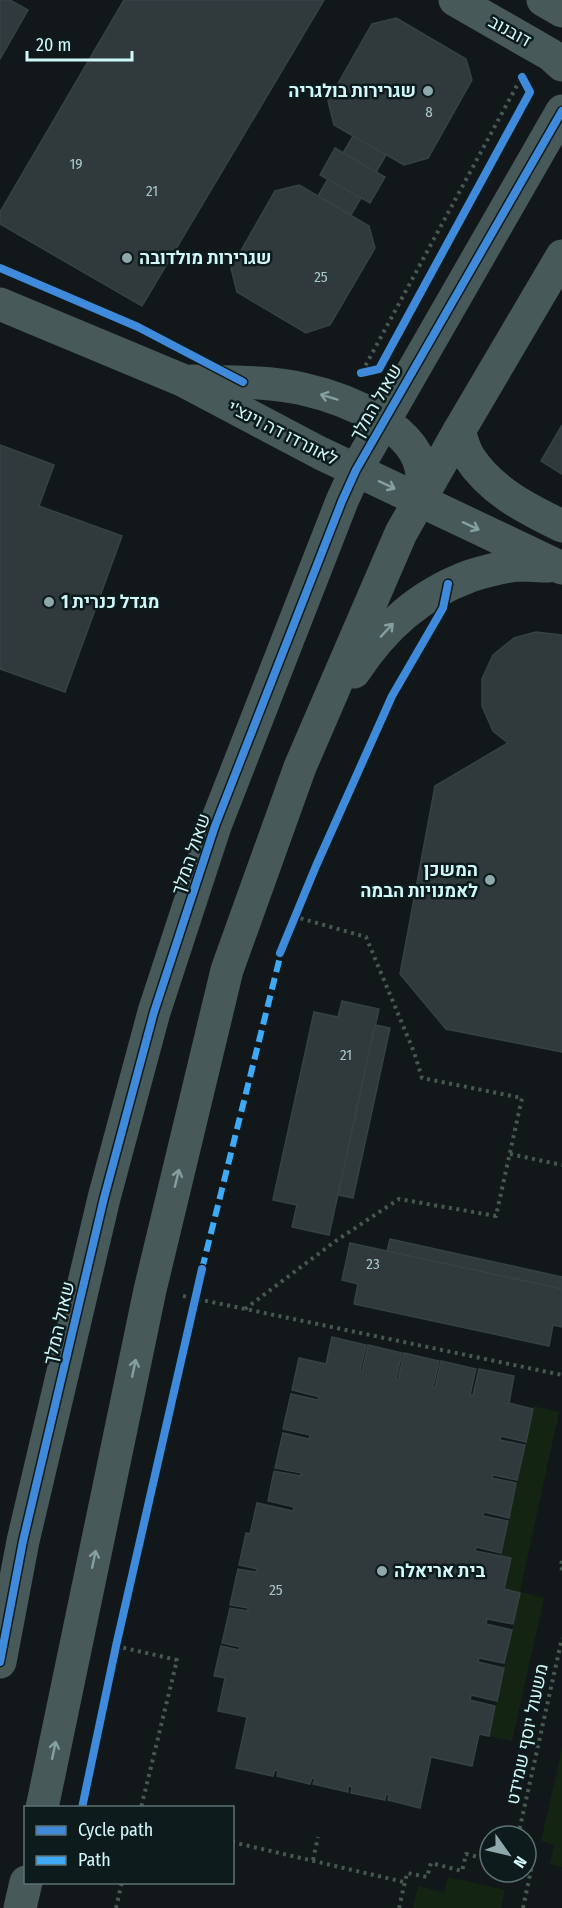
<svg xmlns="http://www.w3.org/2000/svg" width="562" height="1908" viewBox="0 0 562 1908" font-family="'Fira Sans Condensed',Heebo,sans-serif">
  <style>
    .green { fill: #142413 }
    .building { fill: #303a3c; stroke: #344244; stroke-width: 1.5 }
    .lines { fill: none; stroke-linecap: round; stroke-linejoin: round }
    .path { stroke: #45594f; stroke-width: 4; stroke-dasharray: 3 4.5; stroke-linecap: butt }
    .tertiary { stroke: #485959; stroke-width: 33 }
    .quiet { stroke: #3fa9f5; stroke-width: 6; stroke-dasharray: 12 6; stroke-linecap: butt }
    .cycleway-casing { stroke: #0e1b1d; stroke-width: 11 }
    .cycleway { stroke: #408adc; stroke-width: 8 }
    .oneway { stroke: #85a0a1 }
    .poi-dot { fill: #8ea9ab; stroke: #0e1b1d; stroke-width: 2 }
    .labels { text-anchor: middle; stroke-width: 5; stroke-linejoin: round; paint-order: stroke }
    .number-label { font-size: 15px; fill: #a8c8ca }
    .street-label { font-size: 18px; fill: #d0f7f9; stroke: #0e1b1d }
    .poi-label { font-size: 18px; font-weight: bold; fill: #d0f7f9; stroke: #0e1b1d; text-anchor: start }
  </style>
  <rect width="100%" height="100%" fill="#12181a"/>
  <!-- green -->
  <g class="green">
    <polygon points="533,1406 559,1412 520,1592 544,1598 512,1741 489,1736 520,1593 504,1589 511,1558 501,1556"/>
    <polygon points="562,1749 562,1867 550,1864 554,1845 541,1841"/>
    <polygon points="448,1877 505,1890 501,1908 413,1908 418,1886 444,1892"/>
  </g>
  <!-- building -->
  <g class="building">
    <polygon points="0,0 10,0 28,10 0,59"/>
    <polygon points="124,0 324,0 142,306 0,224 0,212"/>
    <polygon points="396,18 466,59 472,80 428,158 404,165 334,125 328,101 372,24"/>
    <polygon points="353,136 386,155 351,215 318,196"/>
    <polygon points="335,148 385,177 370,203 320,175"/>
    <polygon points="299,185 369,226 375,248 330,325 306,333 237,292 231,268 275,191"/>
    <polygon points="562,425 562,474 541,461"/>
    <polygon points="0,445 54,465 39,506 122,536 65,692 0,669"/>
    <polygon points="536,632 562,635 562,1052 446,1029 400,974 435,786 508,743 493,731 482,706 482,679 493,655 514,638"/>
    <polygon points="342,1001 379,1009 329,1235 292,1227 297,1205 273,1200 314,1012 338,1017"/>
    <polygon points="375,1025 390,1028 353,1198 338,1195"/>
    <polygon points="390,1239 562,1277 562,1289 387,1251"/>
    <polygon points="350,1243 562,1289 562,1327 553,1325 549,1346 354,1304 358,1284 342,1280"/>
    <polygon points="332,1337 366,1345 360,1371 362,1372 368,1345 402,1353 396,1379 398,1380 404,1353 439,1361 433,1387 435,1388 441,1361 476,1369 470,1395 473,1395 479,1369 514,1376 509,1403 533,1409 526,1442 501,1436 500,1440 525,1445 517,1480 493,1475 492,1478 516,1483 509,1518 484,1512 483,1516 508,1521 501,1553 476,1547 475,1551 511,1558 504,1589 520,1593 513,1624 487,1619 486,1624 512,1630 504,1663 479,1658 478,1662 504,1668 497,1701 471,1695 470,1700 495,1706 489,1736 479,1734 472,1766 431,1757 420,1808 388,1800 389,1795 386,1794 385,1800 351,1793 352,1787 348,1786 348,1792 313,1784 315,1779 312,1778 310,1784 277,1776 278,1771 275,1770 273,1776 236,1768 247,1717 218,1711 225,1678 214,1676 221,1646 239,1650 240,1647 222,1643 230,1608 248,1611 248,1608 230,1605 238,1569 256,1572 257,1569 239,1565 246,1533 250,1534 257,1503 293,1511 294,1507 268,1501 274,1471 301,1476 301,1473 275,1468 283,1433 309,1439 310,1435 283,1429 291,1394 318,1400 319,1397 292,1390 299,1358 326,1364"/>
  </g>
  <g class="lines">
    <!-- path -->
    <g class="path">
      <polyline points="362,372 521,78"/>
      <polyline points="510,1154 562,1165"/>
      <polyline points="183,1296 562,1375"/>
      <polyline points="245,1309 337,1240 399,1199 496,1216 522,1098 422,1078 414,1052 366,937 296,917"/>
      <polyline points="562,1561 560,1568 562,1569"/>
      <polyline points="116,1646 177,1660 141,1808"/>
      <polyline points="518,1836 562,1638"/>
      <polyline points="232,1842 404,1882"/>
      <polyline points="313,1860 318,1837"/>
      <polyline points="116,1908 122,1882"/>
      <polyline points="399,1908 407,1873 427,1877 431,1863 462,1871 466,1854 490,1860"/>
      <polyline points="523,1908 531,1870 526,1869"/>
    </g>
    <!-- tertiary -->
    <g class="tertiary">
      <polyline points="455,0 551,55 562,65"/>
      <polyline points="543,0 562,11"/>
      <polyline points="0,304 182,380 320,453 562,568"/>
      <path d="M192,381C226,382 269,381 303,389C343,398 421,427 422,477C422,485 420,493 419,500"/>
      <path d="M459,431C462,439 464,449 469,457C491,491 527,509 562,526"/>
      <path d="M354,672C384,627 419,595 470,576C486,571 503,566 520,565C529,565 539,566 548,566"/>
      <polyline points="0,1662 23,1541 104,1198 154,1012 215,826 342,501 356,470 562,111"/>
      <polyline points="42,1808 150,1290 227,970 300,767 401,533 459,431 562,256"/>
      <polyline points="20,1908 26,1882"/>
    </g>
    <!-- quiet -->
    <polyline class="quiet" points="202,1269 282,949"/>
    <!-- cycleway casing -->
    <g class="cycleway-casing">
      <g id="cycleway">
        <polyline points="0,268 138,327 243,382"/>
        <polyline points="361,373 379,369 530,92 522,77"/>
        <polyline points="280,953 316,866 392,696 443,608 448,584"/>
        <polyline points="0,1662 23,1541 104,1198 154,1012 215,826 342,501 356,470 562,111"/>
        <polyline points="82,1808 116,1646 202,1269"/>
      </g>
    </g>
    <!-- cycleway -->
    <use href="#cycleway" class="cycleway"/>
  </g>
  <!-- one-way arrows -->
  <defs><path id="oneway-shaft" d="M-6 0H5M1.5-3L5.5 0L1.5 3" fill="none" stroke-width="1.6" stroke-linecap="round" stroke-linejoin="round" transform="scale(1.5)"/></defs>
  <g class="oneway">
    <use href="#oneway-shaft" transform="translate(329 397) rotate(-163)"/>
    <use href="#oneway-shaft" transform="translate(387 485) rotate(25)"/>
    <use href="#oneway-shaft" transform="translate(471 526) rotate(25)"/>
    <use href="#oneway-shaft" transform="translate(387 630) rotate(-47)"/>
    <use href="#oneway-shaft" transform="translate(177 1178) rotate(-76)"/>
    <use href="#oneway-shaft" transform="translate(134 1368) rotate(-78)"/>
    <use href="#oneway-shaft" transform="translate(94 1559) rotate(-78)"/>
    <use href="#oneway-shaft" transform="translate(54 1750) rotate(-78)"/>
  </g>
  <!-- markers -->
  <g class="poi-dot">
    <circle cx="428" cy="91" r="6"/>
    <circle cx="127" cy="258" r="6"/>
    <circle cx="49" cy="602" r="6"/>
    <circle cx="490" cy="880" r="6"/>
    <circle cx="382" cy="1571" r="6"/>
  </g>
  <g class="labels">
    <!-- number labels -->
    <g class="number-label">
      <text x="429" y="117">8</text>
      <text x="76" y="169">19</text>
      <text x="152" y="196">21</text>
      <text x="321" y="282">25</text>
      <text x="346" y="1060">21</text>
      <text x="373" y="1269">23</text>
      <text x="276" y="1595">25</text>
    </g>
    <!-- street labels -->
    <g class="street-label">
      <text transform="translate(510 31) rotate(29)" y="6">דובנוב</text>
      <text transform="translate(376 402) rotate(-60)" y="6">שאול המלך</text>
      <text transform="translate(283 433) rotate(27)" y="6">לאונרדו דה וינצ'י</text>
      <text transform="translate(191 854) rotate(-71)" y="6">שאול המלך</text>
      <text transform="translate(59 1323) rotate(-77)" y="6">שאול המלך</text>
      <text transform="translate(527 1734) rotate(-78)" y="6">משעול יוסף שמידט</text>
    </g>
    <!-- poi labels -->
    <g class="poi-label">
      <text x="416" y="97" text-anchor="end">שגרירות בולגריה</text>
      <text x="139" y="264">שגרירות מולדובה</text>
      <text x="61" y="608">מגדל כנרית 1</text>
      <text x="478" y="876" text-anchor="end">המשכן<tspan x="478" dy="21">לאמנויות הבמה</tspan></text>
      <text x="394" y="1577">בית אריאלה</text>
    </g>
  </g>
  <!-- legend -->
  <rect x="24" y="1806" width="210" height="78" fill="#0e1b1d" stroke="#5c7375" stroke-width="1.5"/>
  <rect x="36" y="1826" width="30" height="9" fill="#408adc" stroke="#5c7375" stroke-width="1.5"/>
  <text x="78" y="1836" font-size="18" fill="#d0f7f9">Cycle path</text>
  <rect x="36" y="1856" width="30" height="9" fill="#3fa9f5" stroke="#5c7375" stroke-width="1.5"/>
  <text x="78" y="1866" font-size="18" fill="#d0f7f9">Path</text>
  <!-- north arrow -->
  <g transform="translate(508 1854) rotate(124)"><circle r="28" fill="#0e1b1d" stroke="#5c7375" stroke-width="1.5"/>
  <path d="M0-4.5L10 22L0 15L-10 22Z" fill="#8ea9ab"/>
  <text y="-9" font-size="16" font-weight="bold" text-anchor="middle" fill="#d0f7f9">N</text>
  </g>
  <!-- scale -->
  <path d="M27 51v9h105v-9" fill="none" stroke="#d0f7f9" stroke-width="3"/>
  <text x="36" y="51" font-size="18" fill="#d0f7f9" stroke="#0e1b1d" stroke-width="4.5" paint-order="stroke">20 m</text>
</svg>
